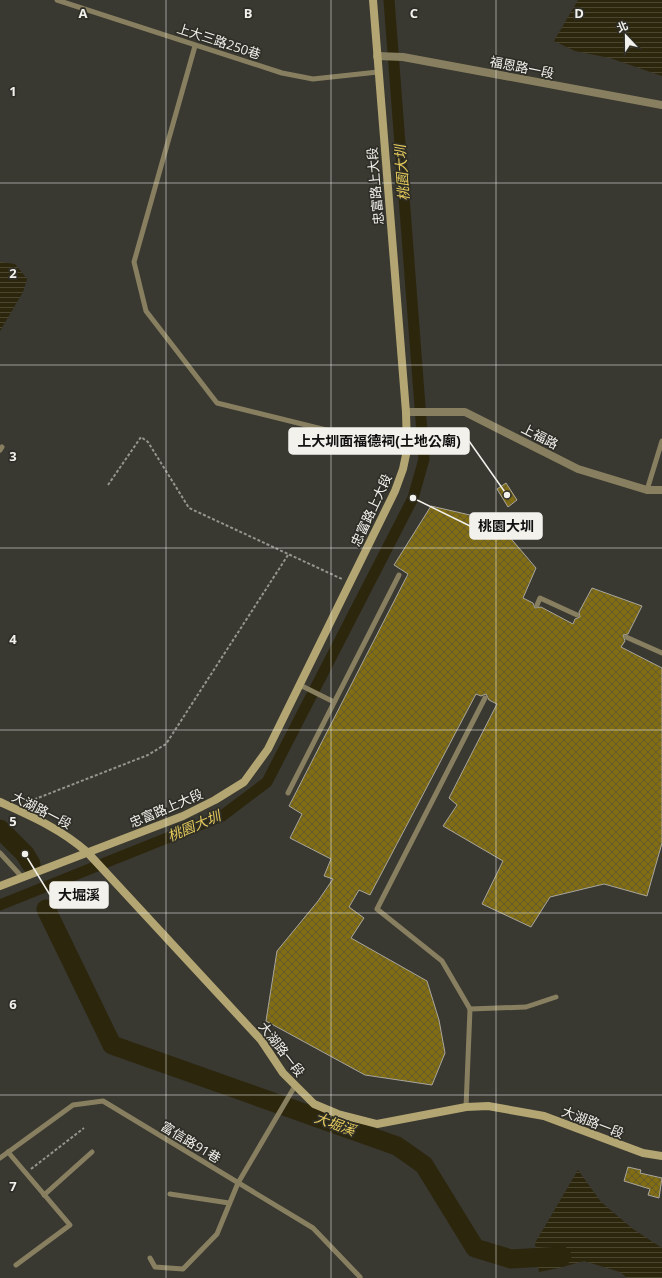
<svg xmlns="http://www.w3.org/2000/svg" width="662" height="1278" viewBox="0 0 662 1278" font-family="'Open Sans','Noto Sans TC',sans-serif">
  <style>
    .water { fill: url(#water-rules) }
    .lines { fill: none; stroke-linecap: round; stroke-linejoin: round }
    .canal { stroke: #2c260c; stroke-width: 11 }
    .river { stroke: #2c260c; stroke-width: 19 }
    .building { fill: url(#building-cross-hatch); stroke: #a8a69e }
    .path { stroke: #95948e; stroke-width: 2; stroke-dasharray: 3 2; stroke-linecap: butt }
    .lane { stroke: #877f5f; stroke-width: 5 }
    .street { stroke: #877f5f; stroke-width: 8 }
    .secondary { stroke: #b3a673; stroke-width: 8 }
    .grid { fill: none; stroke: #f2f1ec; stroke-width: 1; stroke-opacity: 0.55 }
    .labels { text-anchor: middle; stroke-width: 3.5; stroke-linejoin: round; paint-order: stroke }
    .street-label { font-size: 13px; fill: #f2f1ec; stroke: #2f2e27 }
    .water-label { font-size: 14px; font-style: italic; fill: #e5cb5b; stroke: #2f2e27 }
    .grid-label { font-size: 13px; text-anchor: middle; font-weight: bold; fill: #f2f1ec; stroke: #2f2e27; stroke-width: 3.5; stroke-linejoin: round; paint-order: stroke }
    .leader { fill: none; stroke: #f2f1ec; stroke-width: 1.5 }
    .callout-dot { fill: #f2f1ec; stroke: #2f2e27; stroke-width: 1.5 }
    .callout { fill: #f2f1ec; stroke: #f2f1ec; stroke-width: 1.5 }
    .callout-label { font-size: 14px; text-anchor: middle; font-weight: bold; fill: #111 }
  </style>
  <defs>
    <pattern id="water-rules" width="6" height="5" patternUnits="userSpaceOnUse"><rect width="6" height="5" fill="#2c260c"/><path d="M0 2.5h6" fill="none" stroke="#4b4630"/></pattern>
    <pattern id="building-cross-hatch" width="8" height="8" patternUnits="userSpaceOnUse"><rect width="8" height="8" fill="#806d14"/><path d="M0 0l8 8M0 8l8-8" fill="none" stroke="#645a2e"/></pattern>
  </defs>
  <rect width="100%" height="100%" fill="#393831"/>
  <!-- water -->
  <g class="water">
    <polygon points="578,0 662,0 662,76 610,58 575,51 554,41"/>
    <polygon points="0,262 15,264 27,279 23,292 0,331"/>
    <polygon points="578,1170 601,1202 633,1229 662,1248 662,1278 627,1278 620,1272 584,1261 559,1268 539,1272 535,1243"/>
  </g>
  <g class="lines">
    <!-- canal -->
    <polyline class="canal" points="0,905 222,816 267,782 413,498 424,459 389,0"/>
    <!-- river -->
    <g class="river">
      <polyline points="0,829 25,854 31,864"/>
      <polyline points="46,909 112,1045 397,1146 424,1165 475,1248 511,1259 562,1256"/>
    </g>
  </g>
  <!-- building -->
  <g class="building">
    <polygon points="506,483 517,500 508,507 497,489"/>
    <polygon points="431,506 496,521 536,568 523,598 533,603 535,608 541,607 573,624 575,619 580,617 579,612 592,588 642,606 628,634 623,635 625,641 621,647 662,668 662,843 647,896 604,884 550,897 531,927 482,904 503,861 443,826 457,805 449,798 497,704 489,700 486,694 481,696 476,694 370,895 359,890 349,907 364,918 351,938 427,981 439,1020 445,1053 432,1085 365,1075 266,1021 277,951 318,901 333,879 324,876 331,859 290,838 302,814 289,806 408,574 394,565"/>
    <polygon points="628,1167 641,1170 640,1173 662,1178 659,1198 648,1195 650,1189 624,1181"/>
  </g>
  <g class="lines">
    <!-- path -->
    <g class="path">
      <polyline points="108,485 141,437 148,442 189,508 342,579"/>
      <polyline points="25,803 148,755 166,744 288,555"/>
      <polyline points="31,1169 84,1128"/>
    </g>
    <!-- lane -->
    <g class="lane">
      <polyline points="57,0 282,73 313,79 378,72"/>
      <polyline points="195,46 134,262 146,311 217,403 407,450"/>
      <polyline points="0,450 2,447"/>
      <polyline points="647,490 662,441"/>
      <polyline points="537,605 540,598 577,615"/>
      <polyline points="626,637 662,653"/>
      <polyline points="300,685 334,702"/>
      <polyline points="288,793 399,575"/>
      <polyline points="0,853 22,877"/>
      <polyline points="470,1009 442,961 377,909 485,698"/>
      <polyline points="466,1107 470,1009 526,1007 556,997"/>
      <polyline points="8,1152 70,1225 16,1265"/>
      <polyline points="0,1158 73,1105 103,1101 313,1228 360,1277"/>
      <polyline points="170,1194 229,1203"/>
      <polyline points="44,1195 92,1152"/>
      <polyline points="150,1258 155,1267 183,1269 217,1234 238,1183 295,1086"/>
    </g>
    <!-- street -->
    <g class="street">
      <polyline points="377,56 403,57 662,105"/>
      <polyline points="406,412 465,412 578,469 647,490 662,490"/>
    </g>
    <!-- secondary -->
    <g class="secondary">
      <path d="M0,802C31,816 61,829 87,852L261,1040L283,1073L314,1104L338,1114L377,1124L466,1107L488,1106L544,1116L643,1153L662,1156"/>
      <polyline points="0,886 183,816 215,800 244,782 268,749 395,491 403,469 407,450 406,412 373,0"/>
    </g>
  </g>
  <!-- grid -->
  <path class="grid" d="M166,0V1278M331,0V1278M496,0V1278M0,183H662M0,365H662M0,548H662M0,730H662M0,913H662M0,1095H662"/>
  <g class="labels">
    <!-- street labels -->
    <g class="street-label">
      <text transform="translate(219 41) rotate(18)" y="5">上大三路250巷</text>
      <text transform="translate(522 67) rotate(11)" y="5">福恩路一段</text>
      <text transform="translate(375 186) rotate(-95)" y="5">忠富路上大段</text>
      <text transform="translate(540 436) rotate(27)" y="5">上福路</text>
      <text transform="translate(371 510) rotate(-65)" y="5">忠富路上大段</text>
      <text transform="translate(166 808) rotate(-23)" y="5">忠富路上大段</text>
      <text transform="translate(42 810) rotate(27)" y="5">大湖路一段</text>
      <text transform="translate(282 1049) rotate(52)" y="5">大湖路一段</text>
      <text transform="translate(593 1122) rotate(21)" y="5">大湖路一段</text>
      <text transform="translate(191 1142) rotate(31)" y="5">富信路91巷</text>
    </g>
    <!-- water labels -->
    <g class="water-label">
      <text transform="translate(402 173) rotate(-94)" y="5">桃園大圳</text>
      <text transform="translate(194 826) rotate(-23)" y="5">桃園大圳</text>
      <text transform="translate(335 1124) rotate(20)" y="5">大堀溪</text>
    </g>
  </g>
  <g class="grid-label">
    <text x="83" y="18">A</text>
    <text x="248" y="18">B</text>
    <text x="414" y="18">C</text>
    <text x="579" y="18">D</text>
    <text x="13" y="96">1</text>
    <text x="13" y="278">2</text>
    <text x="13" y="461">3</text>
    <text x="13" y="644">4</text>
    <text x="13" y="826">5</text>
    <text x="13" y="1009">6</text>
    <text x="13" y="1191">7</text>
  </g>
  <!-- callouts -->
  <path class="leader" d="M507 495L469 441M413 498L470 526M25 854L50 895"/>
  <g class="callout-dot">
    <circle cx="507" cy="495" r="4"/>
    <circle cx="413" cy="498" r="4"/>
    <circle cx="25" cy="854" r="4"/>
  </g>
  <g class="callout">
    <rect x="289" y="428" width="180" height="26" rx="4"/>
    <rect x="470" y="513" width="72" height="26" rx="4"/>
    <rect x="50" y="882" width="58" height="26" rx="4"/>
  </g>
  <g class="callout-label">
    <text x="379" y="446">上大圳面福德祠(土地公廟)</text>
    <text x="506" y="531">桃園大圳</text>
    <text x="79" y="900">大堀溪</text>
  </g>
  <!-- north arrow -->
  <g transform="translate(626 36) rotate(338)" stroke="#2f2e27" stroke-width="3" paint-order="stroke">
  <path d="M0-3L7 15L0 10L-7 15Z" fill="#f2f1ec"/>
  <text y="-6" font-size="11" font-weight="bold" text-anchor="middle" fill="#f2f1ec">北</text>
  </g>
</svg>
